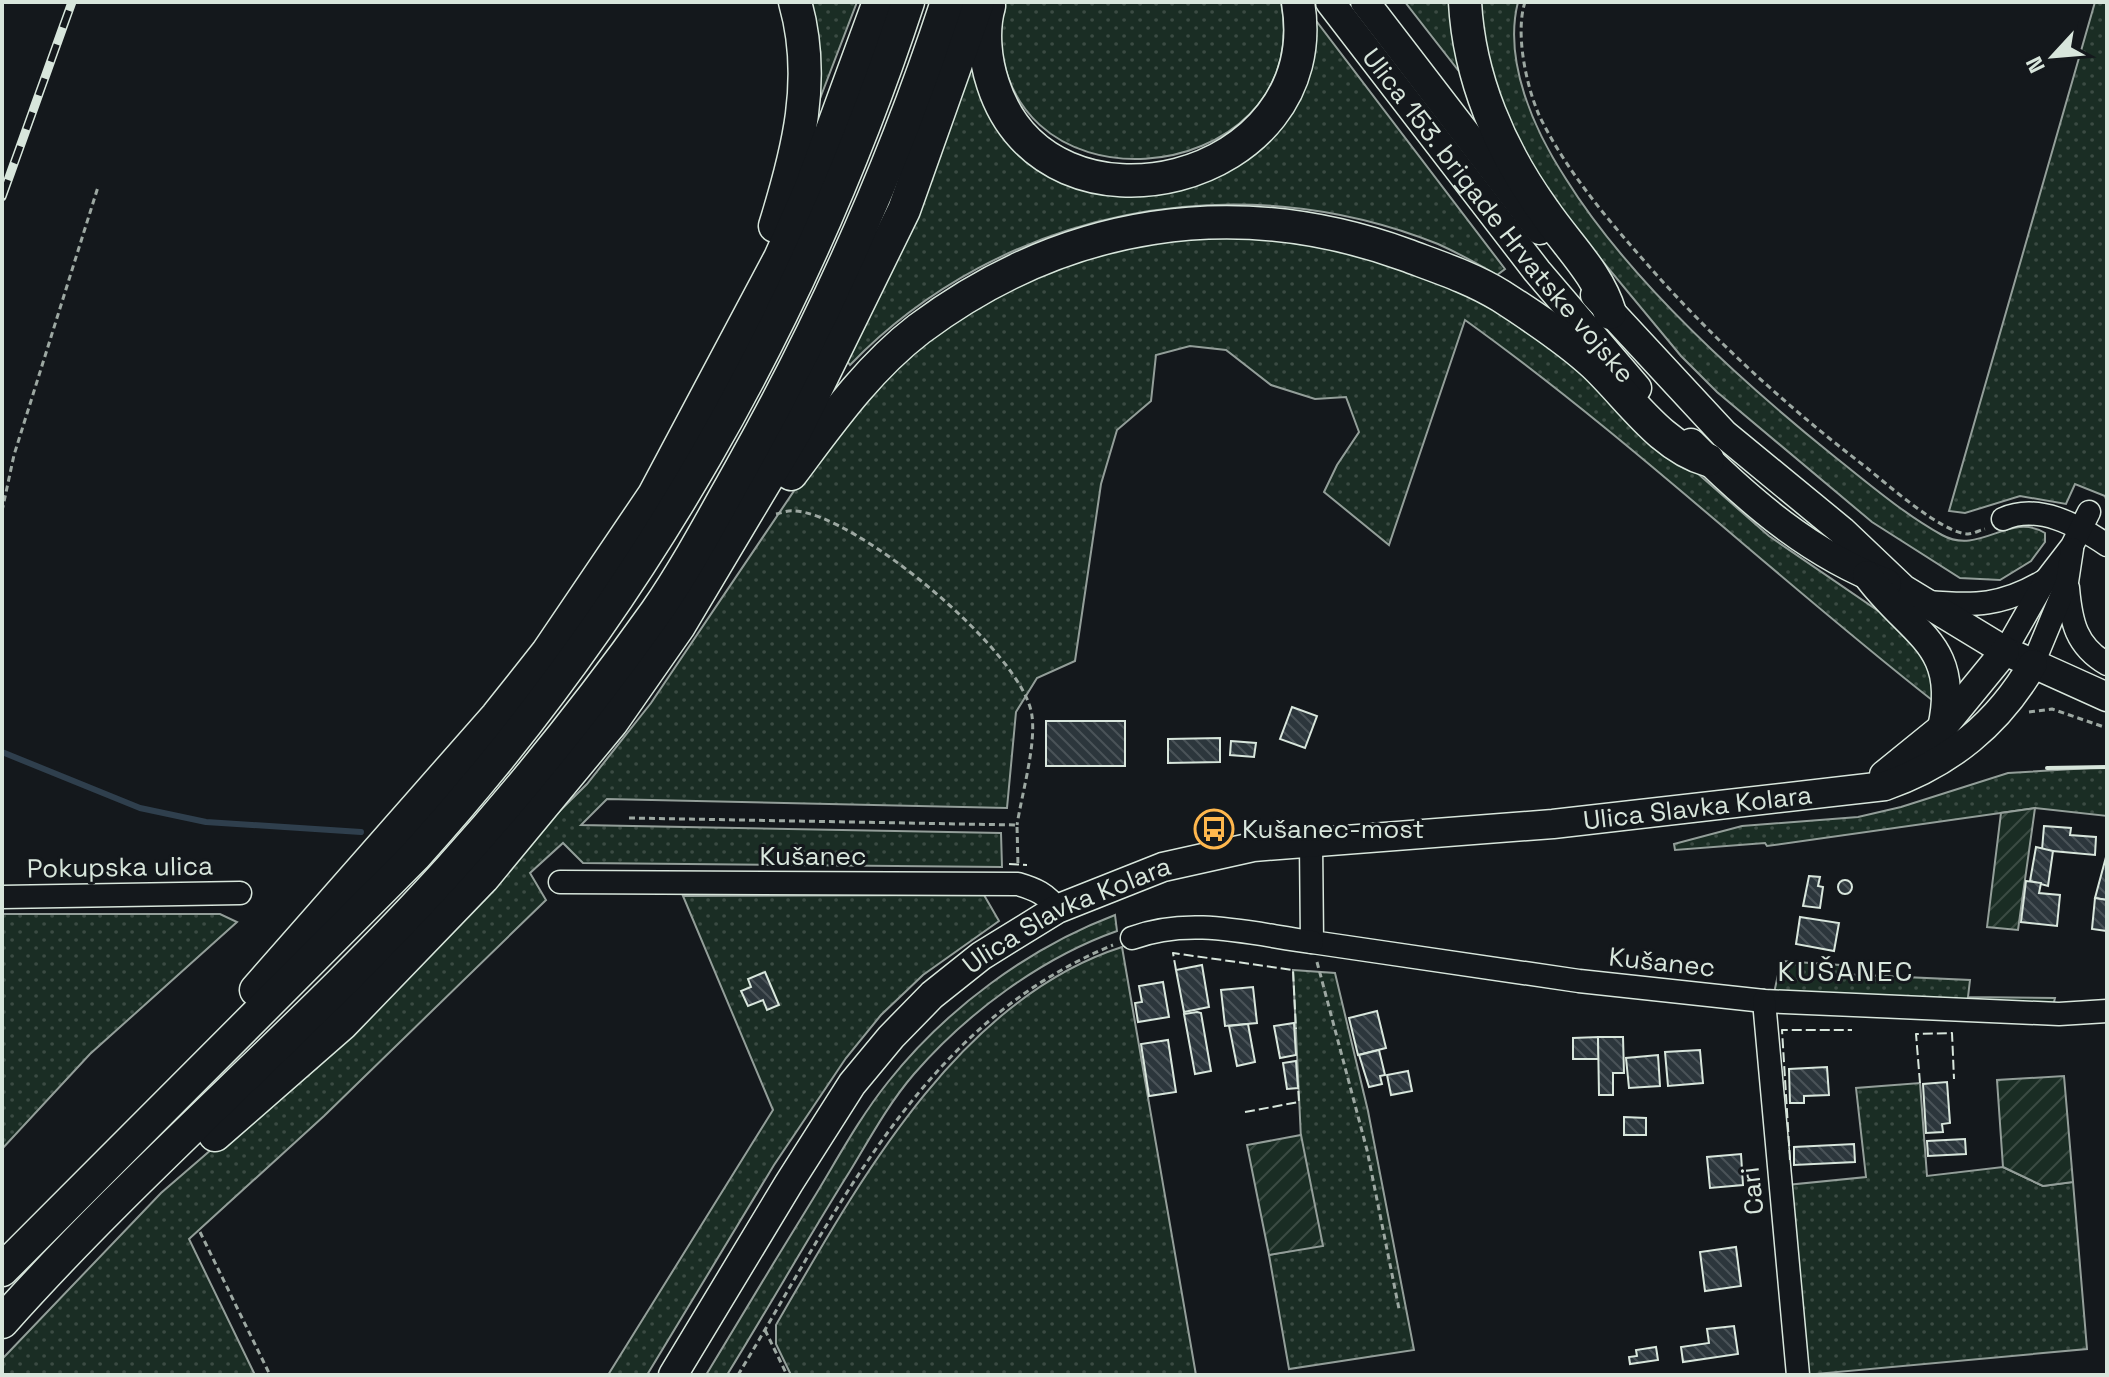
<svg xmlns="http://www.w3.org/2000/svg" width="2109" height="1377" font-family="'Space Grotesk',sans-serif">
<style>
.grass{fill:url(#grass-dots);stroke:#939e99;stroke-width:2}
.garden{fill:url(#garden-furrows);stroke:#939e99;stroke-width:2}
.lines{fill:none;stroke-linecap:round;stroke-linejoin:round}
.stream{stroke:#2f3f4d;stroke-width:6}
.building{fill:url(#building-back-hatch);stroke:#d8e6dc;stroke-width:2}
.minor-casing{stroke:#d8e6dc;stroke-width:25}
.major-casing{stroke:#d8e6dc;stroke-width:31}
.highway-casing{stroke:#d8e6dc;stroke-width:35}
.path{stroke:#9da8a2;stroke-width:3;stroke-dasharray:6 4;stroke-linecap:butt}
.minor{stroke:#14181c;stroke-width:22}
.major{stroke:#14181c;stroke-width:28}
.highway{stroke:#14181c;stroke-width:32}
.rail-casing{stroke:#d8e6dc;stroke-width:9}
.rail{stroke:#14181c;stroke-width:6;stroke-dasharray:18;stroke-linecap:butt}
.fence{stroke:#d8e6dc;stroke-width:2;stroke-dasharray:10 4;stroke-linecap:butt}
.wall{stroke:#d8e6dc;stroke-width:4}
.labels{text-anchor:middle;stroke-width:6;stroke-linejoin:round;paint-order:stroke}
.street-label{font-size:26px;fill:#d8e6dc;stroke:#14181c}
.poi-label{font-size:26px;fill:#d8e6dc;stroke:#14181c;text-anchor:start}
.neighbourhood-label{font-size:28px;letter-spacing:2px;fill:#d8e6dc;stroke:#14181c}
</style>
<defs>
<pattern id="grass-dots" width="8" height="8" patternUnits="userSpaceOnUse" patternTransform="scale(2)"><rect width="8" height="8" fill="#1a2d24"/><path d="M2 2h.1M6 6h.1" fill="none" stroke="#3b4b43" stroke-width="1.8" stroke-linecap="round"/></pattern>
<pattern id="garden-furrows" width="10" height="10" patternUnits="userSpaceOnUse" patternTransform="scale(2)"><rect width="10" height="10" fill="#1a2d24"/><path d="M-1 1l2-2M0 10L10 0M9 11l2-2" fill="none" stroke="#3b4b43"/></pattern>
<pattern id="building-back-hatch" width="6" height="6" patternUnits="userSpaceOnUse" patternTransform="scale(2)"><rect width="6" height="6" fill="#2c363c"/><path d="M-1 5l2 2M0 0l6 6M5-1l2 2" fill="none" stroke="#4a5358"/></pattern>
</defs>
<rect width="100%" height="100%" fill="#14181c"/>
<g class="grass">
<polygon points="809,2 857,2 816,109"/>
<path d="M1001 2H1281C1318 193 976 229 1001 2Z"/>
<polygon points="1405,2 1455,2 1465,63 1458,70"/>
<path d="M1477 2H1518C1503 61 1534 130 1566 179 1629 280 1742 382 1835 457 1869 484 1904 514 1942 535 1980 556 2010 511 2045 533V542L2031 561 2000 580 1960 578 1872 522 1717 392 1681 356 1546 193 1496 102Z"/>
<polygon points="2095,2 2107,2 2107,502 2105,496 2075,484 2066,504 2020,496 1965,513 1949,511"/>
<path d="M1311 22H1317L1505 269 1497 275C1478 264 1458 253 1438 244 1237 163 1002 208 850 365L844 357 972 51 1060 172 1236 160Z"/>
<path d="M1242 227 1448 277 1557 350 1769 536 1912 634 1933 675 1932 700C1774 576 1628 437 1465 320L1389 545 1324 492 1337 465 1359 432 1346 397 1315 399 1271 385 1226 350 1190 346 1156 355 1151 401 1117 430 1101 484 1075 661 1037 678 1016 712 1007 808 607 799 581 825 1001 833 1002 867 583 863 563 843 530 873 546 900 324 1116 189 1239 255 1375H2V1359L6 1355 161 1193 249 1117 587 784 651 703 829 439 930 333 1053 261Z"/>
<polygon points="2107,767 2107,816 2035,808 1767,846 1765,843 1675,850 1674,844 1742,826 1858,817 1901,807 2008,773"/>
<polygon points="984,895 999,921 923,975 881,1015 846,1058 774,1165 647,1375 608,1375 773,1110 683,896"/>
<polygon points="2,914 220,914 237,922 90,1054 2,1149"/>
<path d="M1115 915 1117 931C1041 958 967 1013 914 1074 889 1103 870 1138 850 1171 808 1238 769 1307 727 1375H706C742 1315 779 1254 816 1194 839 1156 860 1117 888 1082 946 1009 1028 948 1115 915Z"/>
<path d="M1122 947 1196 1375H791L776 1344V1325C857 1185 958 999 1122 947Z"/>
<polygon points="1781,961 1840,965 1839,974 1970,980 1968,997 2055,998 2053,1006 1774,993"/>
<polygon points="1293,970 1335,973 1368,1111 1414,1350 1289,1369 1269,1255 1322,1245 1301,1139"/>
<polygon points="1920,1083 1927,1176 2003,1167 2043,1186 2073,1182 2087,1349 1805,1375 1787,1185 1866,1177 1856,1088"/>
</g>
<g class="garden">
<polygon points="2035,808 2018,930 1987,927 2001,813"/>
<polygon points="2064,1076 2073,1182 2043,1186 2003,1167 1997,1080"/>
<polygon points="1301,1135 1323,1246 1269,1255 1247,1145"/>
</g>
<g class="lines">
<polyline class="stream" points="2,752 140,808 206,822 361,832"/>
</g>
<g class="building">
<polygon points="1292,707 1317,716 1305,748 1280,739"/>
<rect x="1046" y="721" width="79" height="45"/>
<polygon points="1220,738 1220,762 1168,763 1168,739"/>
<polygon points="1231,741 1256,743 1254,757 1230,755"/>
<polygon points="2044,826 2071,828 2070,835 2096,837 2095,855 2042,850"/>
<polygon points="2036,847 2053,851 2048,886 2030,881"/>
<polygon points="2106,857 2107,900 2095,898"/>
<polygon points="1809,876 1820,877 1818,886 1823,887 1820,908 1803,906"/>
<circle cx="1845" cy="887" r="7"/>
<polygon points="2026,881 2041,883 2039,893 2060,895 2057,926 2021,922"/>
<polygon points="2095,898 2107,900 2107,931 2092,929"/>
<polygon points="1800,917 1839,923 1834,951 1796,944"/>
<polygon points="1202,965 1209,1007 1184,1012 1176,970"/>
<polygon points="765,972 779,1005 767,1010 763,1000 748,1006 741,991 751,987 748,979"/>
<polygon points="1163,982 1169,1017 1138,1022 1135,1003 1142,1002 1139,986"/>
<polygon points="1253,987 1257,1023 1225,1026 1221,990"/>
<polygon points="1377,1011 1386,1048 1358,1055 1349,1018"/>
<polygon points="1197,1012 1201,1013 1211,1071 1195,1074 1184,1014"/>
<polygon points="1294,1023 1296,1055 1280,1058 1274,1026"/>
<polygon points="1248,1024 1255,1062 1237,1066 1229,1026"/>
<polygon points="1598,1037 1599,1059 1573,1059 1573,1038"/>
<polygon points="1598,1037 1623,1037 1624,1073 1613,1073 1613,1095 1599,1095"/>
<polygon points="1168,1040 1176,1092 1149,1096 1141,1044"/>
<polygon points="1379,1050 1385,1075 1380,1076 1382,1084 1369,1087 1359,1055"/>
<polygon points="1700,1050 1703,1083 1668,1086 1665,1052"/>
<polygon points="1658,1055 1660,1086 1629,1088 1626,1058"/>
<polygon points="1296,1061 1298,1088 1287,1089 1283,1063"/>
<polygon points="1827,1067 1829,1095 1804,1096 1804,1103 1790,1103 1789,1069"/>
<polygon points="1408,1071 1412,1091 1391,1095 1387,1075"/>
<polygon points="1947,1082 1950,1123 1942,1124 1943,1132 1926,1133 1923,1084"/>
<polygon points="1624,1117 1646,1118 1646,1135 1624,1135"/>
<polygon points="1965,1139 1966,1154 1928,1156 1927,1141"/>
<polygon points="1854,1144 1855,1162 1794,1165 1794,1147"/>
<polygon points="1741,1154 1743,1185 1710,1188 1707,1157"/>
<polygon points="1736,1247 1741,1286 1705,1291 1700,1252"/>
<polygon points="1734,1326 1738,1354 1683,1362 1681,1347 1709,1343 1707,1329"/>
<polygon points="1656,1347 1658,1360 1630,1364 1629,1357 1637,1356 1636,1350"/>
</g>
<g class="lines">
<g class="minor-casing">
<g id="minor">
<path d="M2003 519C2038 503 2077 525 2107 545"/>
<path d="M2068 588C2071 622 2076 646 2107 664"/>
<path d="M1927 602C1975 606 2002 606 2044 581"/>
<polyline points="2005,651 2045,581 2072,546 2089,512"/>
<polyline points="2033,664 2067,582 2072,549"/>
<polyline points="1311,843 1312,942 1579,981 1764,1001 2059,1014 2107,1011"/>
<path d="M560 882 1018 884C1035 889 1047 894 1057 909"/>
<polyline points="2,897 240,893"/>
<path d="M1132 938C1191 916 1251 934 1312 942"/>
<polyline points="1764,1001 1798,1375"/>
</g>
</g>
<g class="major-casing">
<g id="major">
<path id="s1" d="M1330 2 1537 271 1637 388"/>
<polyline points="1365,2 1540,230"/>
<polyline points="1595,295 1724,434 1842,531 1903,589 2005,651 2107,697"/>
<path d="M1691 443C1749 501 1810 554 1887 583"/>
<path d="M1867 575C1911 635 1961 643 1942 728"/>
<polyline points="1884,775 1942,728 2005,651"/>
<path id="s2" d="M673 1375 789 1183 852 1084 891 1037 932 995 981 956 1057 909 1163 867 1253 847 1553 824 1885 786C1950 763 1998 724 2033 664"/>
</g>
</g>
<g class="highway-casing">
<g id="highway">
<path d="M1465 2C1469 78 1500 150 1544 211 1567 245 1598 273 1610 313"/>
<path d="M989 6C982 30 985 60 993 84 1047 253 1329 184 1298 2"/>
<path d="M775 226C798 152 817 79 795 2"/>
<path d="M791 474C830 422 867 369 919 329 1065 220 1235 193 1406 255 1438 267 1472 278 1501 296 1532 316 1567 339 1594 364 1629 397 1661 447 1708 460"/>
<polyline points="256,990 497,716 547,653 654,495 780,258 810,190 879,2"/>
<polyline points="215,1135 342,1024 483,878 612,722 679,626 796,430 904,210 978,2"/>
<path d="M2 1270 415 856C639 608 804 319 908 2"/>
<path d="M2 1322C143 1164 307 1027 449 870 523 788 592 702 656 612 687 567 713 518 740 470 824 321 894 164 947 2"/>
</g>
</g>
<g class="path">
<path d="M1525 2C1515 33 1526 85 1539 115 1562 163 1598 208 1633 248 1704 331 1781 402 1867 468 1888 485 1942 533 1968 534 1973 534 1980 530 1985 529"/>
<polyline points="2,511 14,455 98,187"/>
<path d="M776 514C781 513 788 510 794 511 855 513 1025 654 1032 716 1036 746 1022 793 1017 825"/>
<polyline points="2029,712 2052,709 2107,728"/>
<polyline points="629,818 1017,825 1018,865"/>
<polyline points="1317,962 1367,1150 1399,1309"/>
<polyline points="200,1232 270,1375"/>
<polyline points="765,1330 787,1375"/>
<path d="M738 1375C839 1209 922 1023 1113 945"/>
</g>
<use href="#minor" class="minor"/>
<use href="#major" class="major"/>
<use href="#highway" class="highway"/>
<g class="rail-casing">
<polyline id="rail" points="2,197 72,2"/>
</g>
<use href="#rail" class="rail"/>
<g class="fence">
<polyline points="1009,864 1027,865"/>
<polyline points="1176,970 1173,953 1293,970 1296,1029"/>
<polyline points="1920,1083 1916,1034 1952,1033 1954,1079"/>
<polyline points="1245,1112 1299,1102 1298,1085"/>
<polyline points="1790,1160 1782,1030 1852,1030"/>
</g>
<polyline class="wall" points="2047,768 2107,767"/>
</g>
<defs>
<g id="bus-ring" transform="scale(2)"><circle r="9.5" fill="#14181c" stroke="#ffb74d" stroke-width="1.5"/><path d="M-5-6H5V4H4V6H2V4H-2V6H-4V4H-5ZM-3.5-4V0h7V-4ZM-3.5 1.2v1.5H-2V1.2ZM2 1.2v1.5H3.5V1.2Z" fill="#ffb74d"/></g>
</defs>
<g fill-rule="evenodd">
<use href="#bus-ring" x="1214" y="829"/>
</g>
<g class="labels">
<g class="street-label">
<text dy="9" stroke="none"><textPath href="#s1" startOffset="272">Ulica 153. brigade Hrvatske vojske</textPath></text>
<text dy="9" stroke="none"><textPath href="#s2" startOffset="1266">Ulica Slavka Kolara</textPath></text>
<text x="813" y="865">Kušanec</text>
<text transform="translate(120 867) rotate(-1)" y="9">Pokupska ulica</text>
<text dy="9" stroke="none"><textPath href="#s2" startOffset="620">Ulica Slavka Kolara</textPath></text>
<text transform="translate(1662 962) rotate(6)" y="9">Kušanec</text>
<text transform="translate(1752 1191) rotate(-96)" y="9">Cari</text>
</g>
<g class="poi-label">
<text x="1242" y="838">Kušanec-most</text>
</g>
<g class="neighbourhood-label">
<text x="1846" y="981">KUŠANEC</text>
</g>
</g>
<rect width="2109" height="1377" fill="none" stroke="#d8e6dc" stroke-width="8"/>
<g transform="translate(2053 56) rotate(244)" stroke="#14181c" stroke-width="6" paint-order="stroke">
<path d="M0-6L14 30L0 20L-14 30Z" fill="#d8e6dc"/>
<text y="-12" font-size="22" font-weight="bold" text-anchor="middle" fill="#d8e6dc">N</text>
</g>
</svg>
